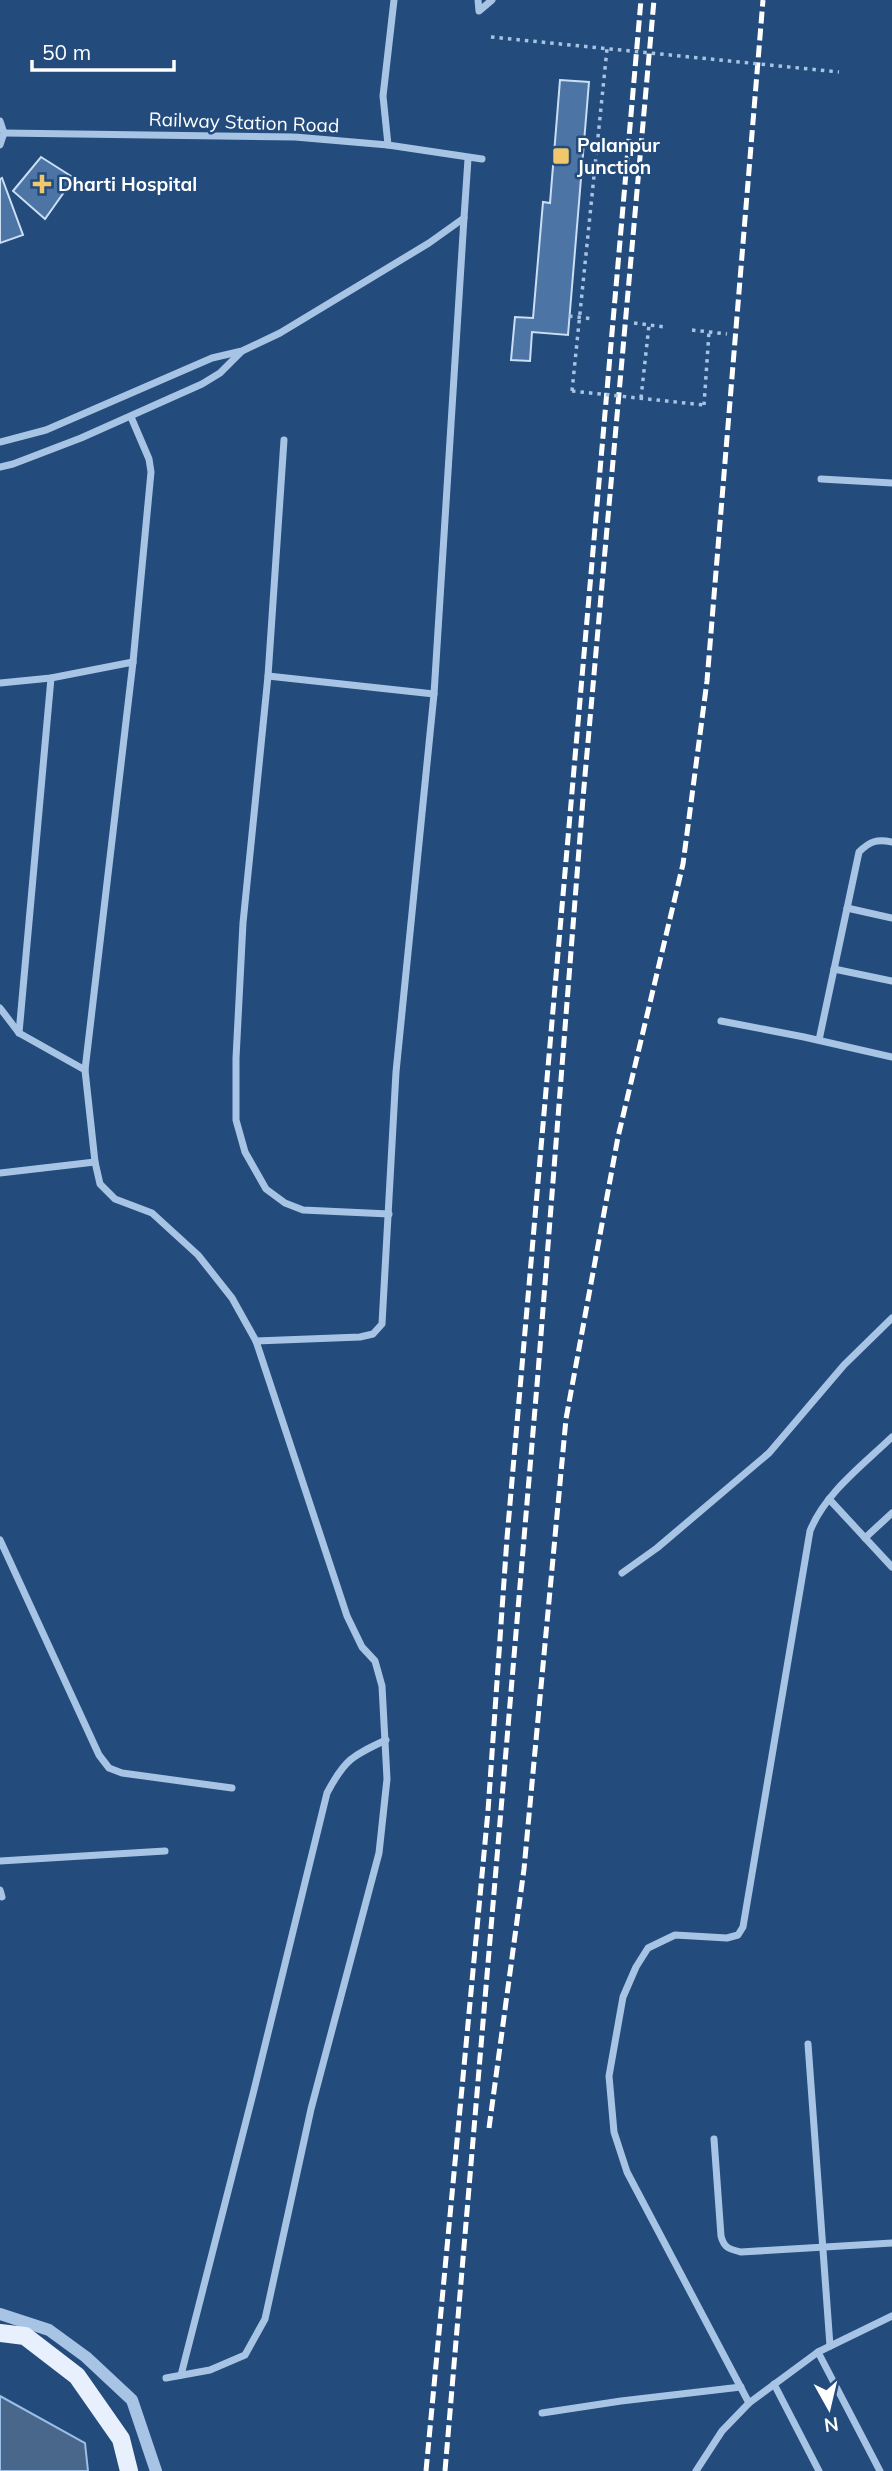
<svg xmlns="http://www.w3.org/2000/svg" width="892" height="2471" font-family="Mulish,sans-serif">
<style>
.water{fill:#49678a;stroke:#9bbfe6;stroke-width:2}
.building{fill:#4c75a5;stroke:#cadef4;stroke-width:2}
.lines{fill:none;stroke-linecap:round;stroke-linejoin:round}
.path{stroke:#a7c4e5;stroke-width:3.5;stroke-dasharray:3.5 5;stroke-linecap:butt}
.minor{stroke:#a7c4e5;stroke-width:7}
.tertiary{stroke:#a7c4e5;stroke-width:12}
.primary{stroke:#e8f0fd;stroke-width:18}
.rail{stroke:#fff;stroke-width:5;stroke-dasharray:12 5;stroke-linecap:butt}
.path-bridge{stroke:#a7c4e5;stroke-width:3.5;stroke-dasharray:3.5 5;stroke-linecap:butt}
.poi-dot{fill:#f0c76b;stroke:#234b7c;stroke-width:2.5}
.labels{text-anchor:middle;stroke-width:5;stroke-linejoin:round;paint-order:stroke}
.street-label{font-size:19px;fill:#fff;stroke:#234b7c}
.poi-label{font-size:19px;font-weight:bold;fill:#fff;stroke:#234b7c;text-anchor:start}
</style>
<rect width="100%" height="100%" fill="#234b7c"/>
<polygon class="water" points="0,2396 85,2443 88,2471 0,2471"/>
<g class="building">
<polygon points="560,80 589,82 568,335 532,332 530,361 511,360 515,317 533,318 543,202 550,203"/>
<polygon points="41,157 74,178 45,219 13,191"/>
<polygon points="2,178 23,235 0,243 0,179"/>
</g>
<g class="lines">
<g class="path">
<polyline points="569,316 594,319"/>
<polyline points="634,323 665,327"/>
<polyline points="692,330 727,334"/>
<polyline points="572,391 607,49"/>
<polyline points="641,398 649,325"/>
<polyline points="704,405 709,332"/>
</g>
<g class="minor">
<polyline points="478,0 479,11 492,0"/>
<polyline points="0,121 4,133 0,145"/>
<polyline points="4,133 295,137 388,145 482,159"/>
<polyline points="388,145 383,96 394,0"/>
<polyline points="284,440 268,676 243,923 236,1058 236,1120 245,1152 266,1189 285,1203 303,1210 389,1214"/>
<polyline points="0,442 46,430 212,358 242,351 280,333 429,243 464,218 468,159"/>
<polyline points="0,467 13,464 81,438 202,384 220,373 241,352"/>
<polyline points="821,479 892,483"/>
<polyline points="268,676 434,694"/>
<polyline points="0,683 51,678 133,662"/>
<polyline points="847,908 892,918"/>
<polyline points="834,969 892,981"/>
<polyline points="0,1008 19,1033 85,1070 133,662 151,472 149,459 131,417"/>
<polyline points="721,1021 804,1037 892,1057"/>
<polyline points="19,1033 51,678"/>
<path d="M819 1040 859 852C870 841 877 839 892 842"/>
<polyline points="85,1070 95,1162 100,1184 115,1199 152,1213 198,1255 232,1298 256,1341 347,1616 362,1647 375,1661 382,1686 387,1779 379,1853 311,2109 265,2319 245,2355 210,2370 166,2378"/>
<polyline points="0,1173 95,1162"/>
<polyline points="256,1341 360,1337 373,1334 382,1324 396,1072 434,694 464,218"/>
<polyline points="829,1499 892,1567"/>
<polyline points="865,1538 892,1513"/>
<polyline points="0,1540 99,1755 109,1768 122,1773 232,1788"/>
<polyline points="622,1573 657,1548 769,1453 844,1365 892,1318"/>
<polyline points="0,1861 165,1851"/>
<polyline points="0,1890 2,1897"/>
<polyline points="808,2044 830,2346"/>
<path d="M714 2139 721 2236C724 2248 729 2249 741 2252L892 2243"/>
<polyline points="818,2352 880,2471"/>
<path d="M181 2375 254 2090 327 1793C345 1759 352 1756 386 1740"/>
<polyline points="774,2384 819,2471"/>
<path d="M749 2403 627 2172 614 2132 609 2076 623 1997 636 1967 648 1948 675 1935 727 1938 738 1935 743 1927 810 1531C825 1493 863 1465 892 1437"/>
<polyline points="542,2413 621,2401 741,2387"/>
<polyline points="696,2471 722,2431 749,2403 818,2352 892,2316"/>
</g>
<polyline class="tertiary" points="0,2314 49,2330 86,2357 132,2400 156,2471"/>
<polyline class="primary" points="0,2333 25,2336 77,2376 121,2439 129,2471"/>
<g class="rail">
<polyline points="489,2128 524,1869 566,1419 618,1137 683,864 707,681 763,0"/>
<polyline points="426,2471 488,1811 507,1538 641,0"/>
<polyline points="445,2471 538,1373 583,798 654,0"/>
</g>
<g class="path-bridge">
<polyline points="491,37 839,72"/>
<polyline points="572,391 704,405"/>
</g>
</g>
<g class="poi-dot">
<rect x="552" y="147" width="18" height="18" rx="3.5"/>
<path d="M38.5 173.5h7v7h7v7h-7v7h-7v-7h-7v-7h7z"/>
</g>
<g class="labels">
<g class="street-label">
<text transform="translate(244 122) rotate(2)" y="7">Railway Station Road</text>
</g>
<g class="poi-label">
<text x="577" y="152">Palanpur<tspan x="577" dy="22">Junction</tspan></text>
<text x="58" y="191">Dharti Hospital</text>
</g>
</g>
<g transform="translate(829 2408) rotate(172)" stroke="#234b7c" stroke-width="5" paint-order="stroke">
<path d="M0-5L12 26L0 18L-12 26Z" fill="#ffffff"/>
<text y="-10" font-size="19" font-weight="bold" text-anchor="middle" fill="#ffffff">N</text>
</g>
<path d="M32 60v10h142v-10" fill="none" stroke="#ffffff" stroke-width="3.5"/>
<text x="42" y="60" font-size="21" fill="#ffffff" stroke="#234b7c" stroke-width="5" paint-order="stroke">50 m</text>
</svg>
